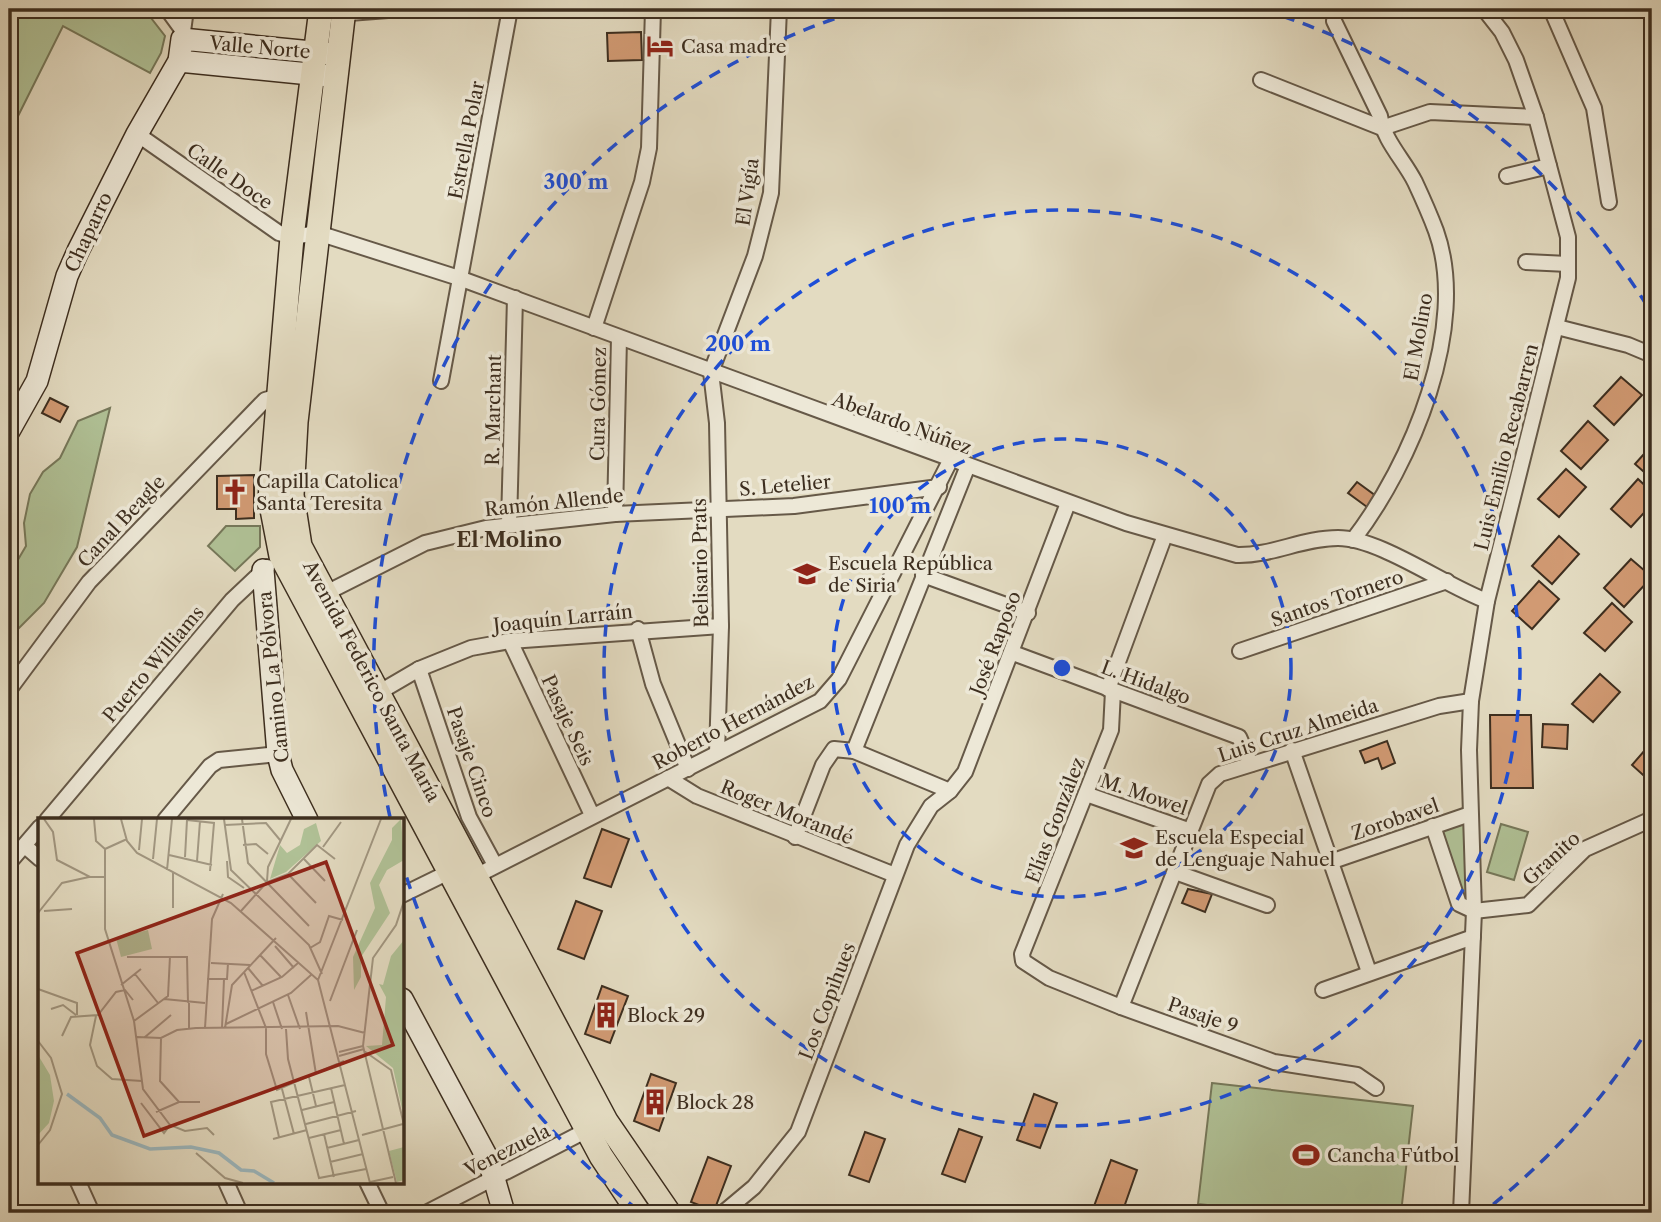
<svg xmlns="http://www.w3.org/2000/svg" width="1661" height="1222" font-family="'Libre Caslon Text',serif">
<style>
.green{fill:#b0c196;stroke:#76785a;stroke-width:2}
.building{fill:#d19a73;stroke:#3d2e1f;stroke-width:2}
.lines{fill:none;stroke-linecap:round;stroke-linejoin:round}
.street-casing{stroke:#665948;stroke-width:18}
.secondary-casing{stroke:#3d2e1f;stroke-width:24}
.primary-casing{stroke:#3d2e1f;stroke-width:26}
.street{stroke:#ede8d7;stroke-width:14}
.secondary{stroke:#ede8d7;stroke-width:21}
.primary{stroke:#e3dbc1;stroke-width:23}
.ring{fill:none;stroke:#1d4ed8;stroke-width:3.5;stroke-dasharray:12 9}
.labels{text-anchor:middle;stroke-width:7;stroke-linejoin:round;paint-order:stroke}
.poi-label{font-size:19px;fill:#3d2e1f;stroke:#ede8d7;text-anchor:start}
.street-label{font-size:19px;fill:#3d2e1f;stroke:#ede8d7}
.neighbourhood-label{font-size:21px;font-weight:bold;fill:#3d2e1f;stroke:#ede8d7}
.inset-river{fill:none;stroke:#9cb8bf;stroke-width:3.5}
.inset-road{fill:none;stroke:#a19680;stroke-width:2}
.view{fill:#8f2418;fill-opacity:0.15;stroke:#8f2418;stroke-width:3.5}
.inset-edge{fill:none;stroke:#3d2e1f;stroke-width:3.5}
.centre{fill:#1d4ed8;stroke:#ede8d7;stroke-width:3.5}
.ring-label{font-size:21px;text-anchor:middle;font-weight:bold;fill:#1d4ed8;stroke:#ede8d7;stroke-width:7;stroke-linejoin:round;paint-order:stroke}
</style>
<rect width="100%" height="100%" fill="#e3dbc1"/>
<filter id="stains"><feTurbulence type="fractalNoise" baseFrequency=".00286" numOctaves="4"/><feColorMatrix values="0 0 0 0 .2 0 0 0 0 .09 0 0 0 0 .02 0 0 0 .5 -.17"/></filter>
<radialGradient id="worn" r=".72"><stop offset=".6" stop-color="#630" stop-opacity="0"/><stop offset="1" stop-color="#630" stop-opacity=".3"/></radialGradient>
<g class="green">
<polygon points="9,9 144,9 165,36 161,53 150,73 63,26 9,134"/>
<polygon points="110,408 77,547 44,603 9,638 9,575 26,546 24,523 30,494 43,472 60,458 78,421"/>
<polygon points="226,526 260,526 260,547 235,571 208,546"/>
<polygon points="1465,822 1469,902 1460,899 1440,830"/>
<polygon points="1501,824 1528,832 1514,880 1487,872"/>
<polygon points="1212,1083 1413,1106 1401,1213 1282,1213 1198,1204"/>
</g>
<g class="building">
<polygon points="641,32 642,60 608,61 607,33"/>
<polygon points="1621,377 1642,395 1614,425 1594,406"/>
<polygon points="50,398 68,407 60,422 42,413"/>
<polygon points="1588,421 1608,440 1581,469 1561,451"/>
<polygon points="1652,445 1652,479 1635,464"/>
<polygon points="1566,469 1586,487 1559,517 1538,499"/>
<polygon points="254,475 254,518 236,519 236,509 217,509 217,476"/>
<polygon points="1638,479 1652,492 1652,504 1631,527 1611,509"/>
<polygon points="1357,482 1376,496 1367,507 1348,493"/>
<polygon points="1559,536 1579,554 1552,584 1532,566"/>
<polygon points="1631,559 1652,577 1624,607 1604,588"/>
<polygon points="1539,581 1559,599 1532,629 1512,611"/>
<polygon points="1612,603 1632,622 1605,651 1584,633"/>
<polygon points="1600,674 1620,692 1593,722 1572,704"/>
<polygon points="1490,715 1531,715 1533,788 1491,788"/>
<polygon points="1543,724 1568,725 1567,749 1542,747"/>
<polygon points="1387,741 1395,763 1382,769 1378,758 1365,763 1360,751"/>
<polygon points="1652,742 1652,783 1632,765"/>
<polygon points="602,829 629,839 611,887 584,878"/>
<polygon points="1188,889 1212,894 1205,912 1182,903"/>
<polygon points="576,901 602,911 584,959 558,949"/>
<polygon points="602,986 628,996 610,1043 585,1034"/>
<polygon points="651,1074 676,1083 659,1131 634,1121"/>
<polygon points="1034,1094 1057,1103 1040,1148 1017,1140"/>
<polygon points="959,1129 982,1137 965,1182 942,1174"/>
<polygon points="865,1132 885,1139 869,1182 849,1175"/>
<polygon points="708,1157 731,1166 714,1211 691,1202"/>
<polygon points="1111,1160 1137,1170 1122,1213 1093,1209"/>
</g>
<g class="lines">
<g class="street-casing">
<g id="street">
<polyline points="167,9 183,31"/>
<polyline points="1551,9 1594,108 1609,202"/>
<polyline points="336,14 401,9"/>
<path d="M1334 21 1380 116C1384 141 1404 160 1415 182 1422 197 1430 215 1436 231 1470 326 1411 465 1353 540"/>
<polyline points="182,39 186,9"/>
<polyline points="1261,80 1382,128 1430,112 1536,117"/>
<path d="M137 134 279 233 292 237 318 233 459 278 1126 523 1237 555C1271 556 1303 538 1338 538 1380 538 1445 586 1487 601"/>
<polyline points="1507,176 1549,166"/>
<polyline points="1526,262 1568,264"/>
<polyline points="1557,327 1628,345 1652,355"/>
<polyline points="594,328 642,182 649,148 653,9"/>
<polyline points="441,381 510,9"/>
<polyline points="615,514 619,338"/>
<polyline points="509,524 515,298"/>
<polyline points="923,575 1028,613"/>
<polyline points="324,594 425,543 486,528 615,514 794,506 939,487"/>
<polyline points="638,629 653,684 688,769"/>
<polyline points="510,641 592,815"/>
<polyline points="1240,651 1447,581"/>
<polyline points="1013,653 1239,737 1251,764"/>
<polyline points="419,669 469,817 495,865"/>
<polyline points="1108,689 1165,535"/>
<polyline points="9,690 89,582 265,400 278,396"/>
<polyline points="1113,691 1111,730 1022,954 1023,961 1049,978 1121,1007 1274,1062 1357,1075 1376,1088"/>
<polyline points="378,693 419,669 471,648 510,641 721,626"/>
<polyline points="1292,750 1369,972"/>
<polyline points="854,751 967,468"/>
<polyline points="717,753 721,626 717,423 711,372 755,256 771,193 779,9"/>
<polyline points="668,778 697,796 895,875"/>
<polyline points="1086,794 1191,831"/>
<polyline points="47,820 232,600 267,567"/>
<polyline points="165,820 210,766 219,760 278,754"/>
<polyline points="1433,826 1459,904 1474,911 1528,905 1585,849 1652,819"/>
<polyline points="795,837 823,765 834,749 854,751 950,791"/>
<polyline points="25,846 40,859"/>
<polyline points="1333,861 1470,814"/>
<polyline points="9,863 40,827"/>
<polyline points="1175,872 1267,905"/>
<polyline points="470,879 820,701 839,679 950,461"/>
<polyline points="402,895 451,871"/>
<polyline points="1323,990 1473,937"/>
<polyline points="1121,1007 1209,784 1220,774 1439,706 1471,701"/>
<polyline points="78,1182 92,1213"/>
<polyline points="226,1182 240,1213"/>
<polyline points="367,1182 382,1213"/>
<polyline points="426,1213 593,1127"/>
<polyline points="723,1213 754,1187 798,1132 907,845 931,806 950,791 965,772 1068,503"/>
<polyline points="1461,1213 1474,911 1469,750 1471,701 1487,601 1568,278 1568,237 1536,117 1516,60 1502,32 1484,9"/>
</g>
</g>
<g class="secondary-casing">
<g id="secondary">
<polyline points="179,61 330,76"/>
<polyline points="9,431 37,381 67,276 78,251 137,134 179,61 182,39 332,54"/>
<polyline points="263,570 278,754 282,770 307,820"/>
<polyline points="402,999 489,1161 504,1213"/>
</g>
</g>
<g class="primary-casing">
<g id="primary">
<polyline points="321,9 292,237 270,499 281,556 601,1156 639,1213"/>
<polyline points="344,9 296,422 292,495 300,546 606,1121 669,1213"/>
</g>
</g>
<use href="#street" class="street"/>
<use href="#secondary" class="secondary"/>
<use href="#primary" class="primary"/>
</g>
<g class="ring">
<circle cx="1062" cy="668" r="229"/>
<circle cx="1062" cy="668" r="458"/>
<path d="M1652 1022A688 688 0 0 1 1486 1210M638 1210A688 688 0 0 1 404 869M390 817A688 688 0 0 1 861 10M1263 10A688 688 0 0 1 1652 314"/>
</g>
<defs>
<g id="hotel-bare" transform="scale(2.1)"><path d="M-6-4.5h1.5V1H6V5H4.5V3h-9V5H-6ZM-4 0a1.8 1.8 0 1 1 3.6 0ZM.5 0V-2.5h3Q6-2.5 6 0Z" fill="#8f2418" stroke="#ede8d7" stroke-width="2.5" paint-order="stroke"/></g>
<g id="church-bare" transform="scale(2.1)"><path d="M-1.2-6h2.4v3.5h3.3v2.4h-3.3V6h-2.4V-.1h-3.3v-2.4h3.3Z" fill="#8f2418" stroke="#ede8d7" stroke-width="2.5" paint-order="stroke"/></g>
<g id="school-bare" transform="scale(2.1)"><path d="M0-5L7-2L0 1L-7-2ZM-4 1L0 2.5L4 1V4Q0 6-4 4Z" fill="#8f2418" stroke="#ede8d7" stroke-width="2.5" paint-order="stroke"/></g>
<g id="building-bare" transform="scale(2.1)"><path d="M-4-6H4V6H1V3H-1V6H-4ZM-2.5-4.3h1.7v1.8h-1.7ZM.8-4.3h1.7v1.8H.8ZM-2.5-1h1.7V.8h-1.7ZM.8-1h1.7V.8H.8Z" fill="#8f2418" stroke="#ede8d7" stroke-width="2.5" paint-order="stroke"/></g>
<g id="stadium-bare" transform="scale(2.1)"><path d="M0-5a6.5 5 0 1 0 0 10a6.5 5 0 1 0 0-10ZM-3.5-1.8h7v3.6h-7Z" fill="#8f2418" stroke="#ede8d7" stroke-width="2.5" paint-order="stroke"/></g>
</defs>
<g fill-rule="evenodd">
<use href="#hotel-bare" x="660" y="46"/>
<use href="#church-bare" x="235" y="492"/>
<use href="#school-bare" x="807" y="574"/>
<use href="#school-bare" x="1134" y="848"/>
<use href="#building-bare" x="606" y="1015"/>
<use href="#building-bare" x="655" y="1102"/>
<use href="#stadium-bare" x="1306" y="1155"/>
</g>
<g class="labels">
<g class="poi-label">
<text x="681" y="53">Casa madre</text>
<text x="256" y="488">Capilla Catolica<tspan x="256" dy="22">Santa Teresita</tspan></text>
<text x="828" y="570">Escuela República<tspan x="828" dy="22">de Siria</tspan></text>
<text x="1155" y="844">Escuela Especial<tspan x="1155" dy="22">de Lenguaje Nahuel</tspan></text>
<text x="627" y="1022">Block 29</text>
<text x="676" y="1109">Block 28</text>
<text x="1327" y="1162">Cancha Fútbol</text>
</g>
<g class="street-label">
<text transform="translate(260 47) rotate(5)" y="7">Valle Norte</text>
<text transform="translate(466 140) rotate(-79)" y="7">Estrella Polar</text>
<text transform="translate(230 176) rotate(35)" y="7">Calle Doce</text>
<text transform="translate(747 192) rotate(-82)" y="7">El Vigía</text>
<text transform="translate(88 232) rotate(-65)" y="7">Chaparro</text>
<text transform="translate(1418 337) rotate(-80)" y="7">El Molino</text>
<text transform="translate(598 404) rotate(-89)" y="7">Cura Gómez</text>
<text transform="translate(493 410) rotate(-89)" y="7">R. Marchant</text>
<text transform="translate(902 423) rotate(20)" y="7">Abelardo Núñez</text>
<text transform="translate(1506 447) rotate(-76)" y="7">Luis Emilio Recabarren</text>
<text transform="translate(785 485) rotate(-5)" y="7">S. Letelier</text>
<text transform="translate(554 502) rotate(-6)" y="7">Ramón Allende</text>
<text transform="translate(121 521) rotate(-47)" y="7">Canal Beagle</text>
<text transform="translate(700 563) rotate(-91)" y="7">Belisario Prats</text>
<text transform="translate(1337 598) rotate(-19)" y="7">Santos Tornero</text>
<text transform="translate(563 618) rotate(-6)" y="7">Joaquín Larraín</text>
<text transform="translate(995 643) rotate(-69)" y="7">José Raposo</text>
<text transform="translate(153 664) rotate(-50)" y="7">Puerto Williams</text>
<text transform="translate(273 677) rotate(-96)" y="7">Camino La Pólvora</text>
<text transform="translate(372 681) rotate(62)" y="7">Avenida Federico Santa María</text>
<text transform="translate(1146 682) rotate(20)" y="7">L. Hidalgo</text>
<text transform="translate(568 720) rotate(65)" y="7">Pasaje Seis</text>
<text transform="translate(733 722) rotate(-28)" y="7">Roberto Hernández</text>
<text transform="translate(1298 730) rotate(-18)" y="7">Luis Cruz Almeida</text>
<text transform="translate(472 762) rotate(71)" y="7">Pasaje Cinco</text>
<text transform="translate(1144 794) rotate(19)" y="7">M. Mowel</text>
<text transform="translate(787 812) rotate(22)" y="7">Roger Morandé</text>
<text transform="translate(1395 819) rotate(-19)" y="7">Zorobavel</text>
<text transform="translate(1055 820) rotate(-69)" y="7">Elías González</text>
<text transform="translate(1551 858) rotate(-42)" y="7">Granito</text>
<text transform="translate(827 1001) rotate(-69)" y="7">Los Copihues</text>
<text transform="translate(1203 1015) rotate(19)" y="7">Pasaje 9</text>
<text transform="translate(507 1150) rotate(-27)" y="7">Venezuela</text>
</g>
<g class="neighbourhood-label">
<text x="509" y="547">El Molino</text>
</g>
</g>
<g transform="translate(38 818)">
<rect width="366" height="366" fill="#e3dbc1"/>
<path d="M363 1 366 42 349 52 341 67 352 95 323 139V159L316 172 315 139 337 90 332 65 354 22V10ZM278 5 283 23 248 54 232 61 242 27 249 35 262 27 266 11ZM110 112 114 131 83 139 78 120ZM366 122V300L355 250 328 228 344 227 348 179 341 166 345 167 353 138ZM0 237 12 257 16 283 11 305 0 317ZM366 329V362L359 364 351 333Z" fill="#b0c196"/>
<path class="inset-river" d="M29 276 62 300 74 317 112 331 153 329 181 335 203 352 216 353 236 365"/>
<path class="inset-road" d="M6 1 15 14 19 42 52 59H66M56 1 58 23 67 31M83 1 89 23 99 35 193 85 280 162 332 365M186 1 193 52 271 127 284 156M204 1 210 45 271 108M149 2 176 5 172 53M187 7 228 5 242 22M89 21 67 31V111L96 203 105 271 132 307 147 313 169 310 176 317M205 27 218 26 230 36M285 29 303 4M101 32 104 1M131 37 174 47M147 39 149 2M265 40 287 63M115 41 119 1M159 43 162 3M189 43 190 59 206 70M129 52 134 1M135 55V90M250 56 278 85M229 63 230 49 253 1M6 93 34 91M203 93 229 64 250 56 279 27 297 41M0 95 24 65 51 59M237 128 256 150M272 130 282 124 291 98 305 102M222 137 243 159M89 139H149L150 185M173 145 212 147M210 150 225 168M206 154 228 210V236L239 272 306 243M97 156 120 185M169 161H189L190 145M280 162 343 1M83 167 103 151M0 171 39 185V197M213 173 244 159 260 145M250 177 262 211M126 181 167 185M292 183 319 112M235 184 244 211M13 191 25 187 38 197M268 194 278 256M58 198 52 227 59 248 74 261 104 263M96 203 130 178 132 138M188 206 253 175 273 157M167 210 174 101 185 76M184 210 186 161M187 210 194 167 238 120M151 211V185M248 211 250 241 281 360 328 351M24 218 33 199 60 197 78 174 87 172 95 182M99 219 123 220 139 212 158 210 300 208 327 215M107 219 133 197M123 220 122 263 141 284M0 223 13 240 24 276 12 312 0 327M326 233 353 252 366 307M301 234 325 228M301 238 326 231M271 259 278 288M293 270 306 326M244 271 256 316M103 285 126 315 132 307M264 292 296 284M118 294 141 284H162M268 306 318 293M286 316 296 359M324 317 365 306M241 319 233 284 307 267M271 320 303 312M235 321 269 312M289 330 321 322M158 335 187 360 205 365M292 344 325 336M332 364 355 359M358 365 325 228 335 140 358 107 366 83"/>
<path class="view" d="M288 44 355 227 106 318 39 135Z"/>
<rect width="366" height="366" class="inset-edge"/>
</g>
<circle cx="1062" cy="668" r="10" class="centre"/>
<g class="ring-label">
<text x="576" y="189">300 m</text>
<text x="738" y="351">200 m</text>
<text x="900" y="513">100 m</text>
</g>
<rect width="1661" height="1222" fill="none" stroke="#e3dbc1" stroke-width="35"/>
<rect x="10" y="10" width="1640" height="1201" fill="none" stroke="#3d2e1f" stroke-width="3.5"/>
<rect x="18" y="18" width="1626" height="1187" fill="none" stroke="#3d2e1f" stroke-width="2"/>
<rect width="100%" height="100%" filter="url(#stains)"/>
<rect width="100%" height="100%" fill="url(#worn)"/>
</svg>
